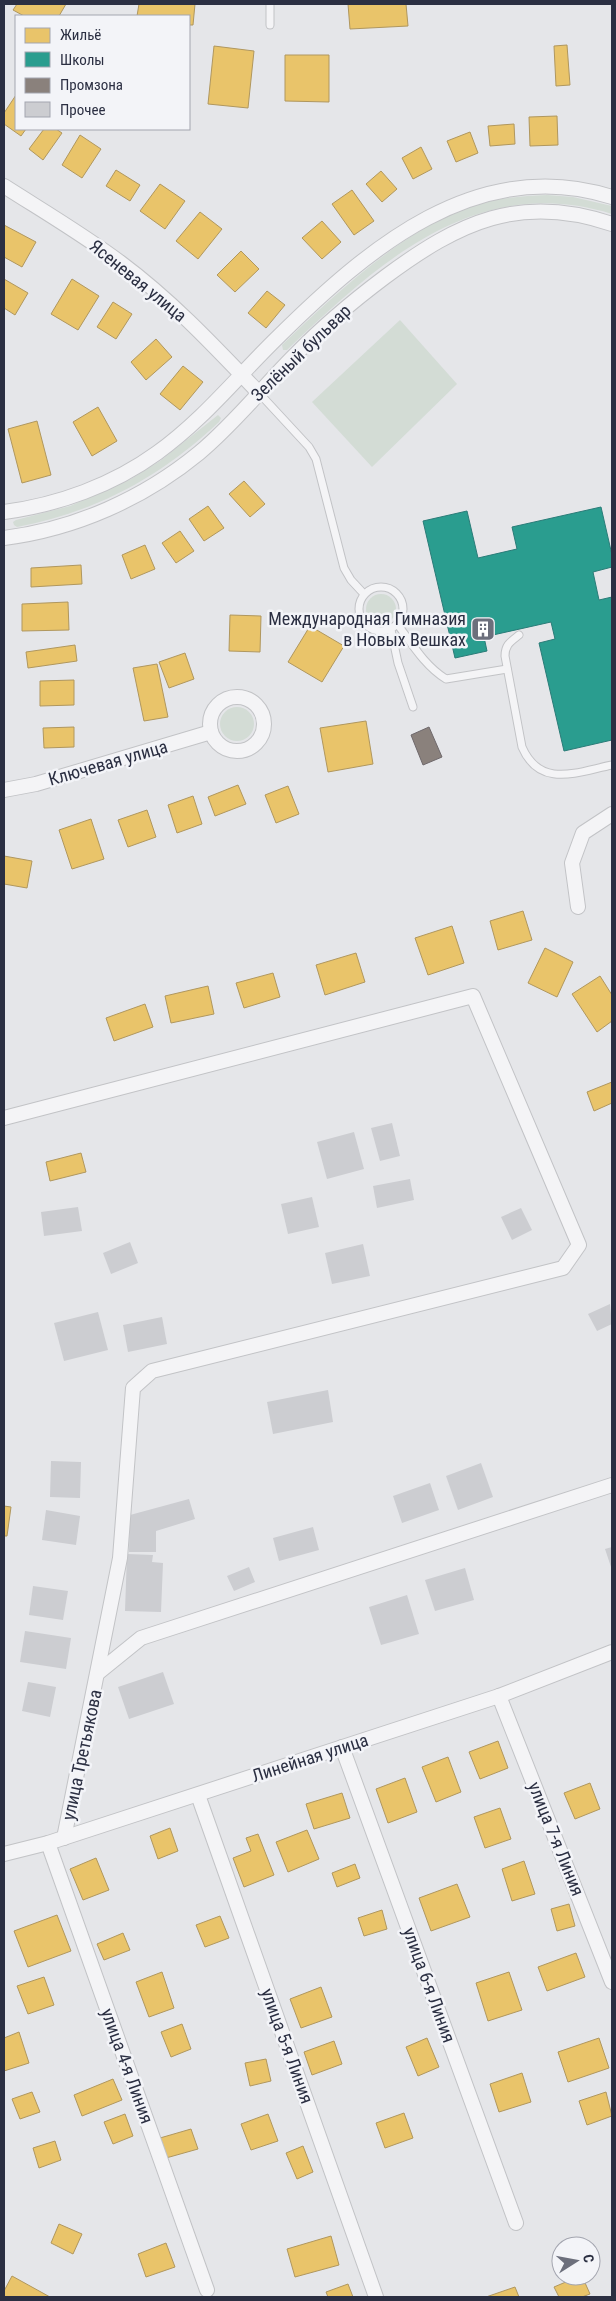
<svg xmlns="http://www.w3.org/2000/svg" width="616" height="2301" font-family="'Roboto Condensed',sans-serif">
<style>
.green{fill:#d3dcd5}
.homes{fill:#e9c46a;stroke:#b0975e}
.schools{fill:#2a9d8f;stroke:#2a7c78}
.industry{fill:#8a817c;stroke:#6e686b}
.building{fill:#cccdd1}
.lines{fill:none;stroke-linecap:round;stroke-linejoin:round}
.lane-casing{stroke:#c2c3c6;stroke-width:9}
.street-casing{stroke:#c2c3c6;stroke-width:16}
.lane{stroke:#f4f4f6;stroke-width:7}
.street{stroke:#f4f4f6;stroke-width:14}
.labels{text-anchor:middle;stroke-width:5;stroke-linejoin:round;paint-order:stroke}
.street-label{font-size:18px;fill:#2b2f42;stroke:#f3f4f8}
.poi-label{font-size:18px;fill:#2b2f42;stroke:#f3f4f8;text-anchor:end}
</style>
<rect width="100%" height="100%" fill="#e5e6e9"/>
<g class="green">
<path d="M547 195 573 197 612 206V214C476 172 379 262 287 350H283L282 345C332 297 408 225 475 205 498 198 522 196 547 195Z"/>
<polygon points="400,320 457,384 372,467 312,402"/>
<path d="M218 415 221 418 219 422C159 478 98 511 17 527L14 525 13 522 16 520 70 506 131 479 160 461Z"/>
<circle cx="381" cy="609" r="15"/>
<circle cx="237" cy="724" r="17"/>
</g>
<g class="homes">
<polygon points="17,4 66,4 59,16 24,16 13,10"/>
<polygon points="139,4 195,4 193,25 189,25 189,16 137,16"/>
<polygon points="348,4 406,4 408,26 350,29"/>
<polygon points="567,45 570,85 556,86 554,46"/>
<polygon points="214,46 254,51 248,108 208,104"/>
<polygon points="285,55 329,55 329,102 285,101"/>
<polygon points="16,95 16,129 26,129 21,136 4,124 4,113"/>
<polygon points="557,116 558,145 530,146 529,117"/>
<polygon points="514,124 515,144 490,146 488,126"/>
<polygon points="44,129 56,129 62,133 43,160 29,149"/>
<polygon points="470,132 478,153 456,162 447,141"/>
<polygon points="80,135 101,149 82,178 62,165"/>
<polygon points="421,147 432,169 413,179 402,158"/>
<polygon points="116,170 140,185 130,201 106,186"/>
<polygon points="381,171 397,189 382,202 366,184"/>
<polygon points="160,184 185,201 165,229 140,211"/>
<polygon points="352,190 374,221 354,235 332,204"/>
<polygon points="200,212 222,229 198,259 176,241"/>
<polygon points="322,221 341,242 322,259 302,238"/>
<polygon points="4,225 36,242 22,267 4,257"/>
<polygon points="241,251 259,269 235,292 217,275"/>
<polygon points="4,279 28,293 15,315 4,308"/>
<polygon points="72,279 99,296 78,330 51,314"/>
<polygon points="267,291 285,305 266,328 248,313"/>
<polygon points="113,302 132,314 116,339 97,327"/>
<polygon points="156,339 172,357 146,380 131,362"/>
<polygon points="183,366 203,382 180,410 160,394"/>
<polygon points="98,407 117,441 92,456 73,422"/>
<polygon points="37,421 51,475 22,483 8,429"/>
<polygon points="244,481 265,504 250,517 229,494"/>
<polygon points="208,506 224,528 204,541 189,519"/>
<polygon points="180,531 194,551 176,563 162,543"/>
<polygon points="145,545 155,569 131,579 122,555"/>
<polygon points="81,565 82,584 31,587 31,568"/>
<polygon points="68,602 69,630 22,631 22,604"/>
<polygon points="230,615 261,616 260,652 229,651"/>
<polygon points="310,626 344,646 322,682 288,662"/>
<polygon points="75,645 77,661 28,668 26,652"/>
<polygon points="185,653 194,679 169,688 159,662"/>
<polygon points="157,664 168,717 144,721 133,668"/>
<polygon points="74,680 74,705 40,706 40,681"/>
<polygon points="366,721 373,764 328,772 320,728"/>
<polygon points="74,727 74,747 44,748 43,728"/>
<polygon points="238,785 246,804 215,816 208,797"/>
<polygon points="288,786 299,814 276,823 265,795"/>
<polygon points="193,796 202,824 177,833 168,805"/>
<polygon points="147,810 156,837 128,847 118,820"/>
<polygon points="91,819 104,859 72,869 59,830"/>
<polygon points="4,856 32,861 27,888 4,884"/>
<polygon points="523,911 532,940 498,950 490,921"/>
<polygon points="452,926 464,963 428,975 415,938"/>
<polygon points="545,948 573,962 557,997 528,983"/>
<polygon points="356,953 365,982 325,995 316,965"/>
<polygon points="273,973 280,997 244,1008 236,983"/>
<polygon points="600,976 612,995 612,1021 597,1032 572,994"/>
<polygon points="208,986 214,1014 171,1023 165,996"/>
<polygon points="145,1004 153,1027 114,1041 106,1018"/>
<polygon points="612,1082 612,1103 594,1111 587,1092"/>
<polygon points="81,1153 86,1172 50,1181 46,1162"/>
<polygon points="4,1506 11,1507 7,1536 4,1536"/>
<polygon points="498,1741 508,1768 480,1779 469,1752"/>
<polygon points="448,1757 461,1792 436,1802 422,1767"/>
<polygon points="405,1778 417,1812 388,1823 376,1789"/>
<polygon points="590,1783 600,1809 575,1819 564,1793"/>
<polygon points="342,1793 350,1818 314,1829 306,1804"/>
<polygon points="500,1808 511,1839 485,1848 474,1817"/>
<polygon points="170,1828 178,1851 158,1859 150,1836"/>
<polygon points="307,1830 319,1859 288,1872 276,1842"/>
<polygon points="258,1834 274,1875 244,1887 233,1858 251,1851 246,1838"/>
<polygon points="96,1858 109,1890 83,1900 70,1869"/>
<polygon points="524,1861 535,1894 512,1901 502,1869"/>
<polygon points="355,1864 360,1878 337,1887 332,1873"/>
<polygon points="457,1884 470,1917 431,1931 419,1898"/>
<polygon points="569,1904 575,1926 557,1931 551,1909"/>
<polygon points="382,1910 387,1929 364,1936 358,1918"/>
<polygon points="57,1915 71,1951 28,1967 14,1931"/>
<polygon points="220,1916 229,1938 205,1947 196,1925"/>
<polygon points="123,1933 130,1950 104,1960 97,1944"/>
<polygon points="576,1953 585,1977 547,1991 538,1967"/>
<polygon points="162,1972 174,2008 149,2017 136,1982"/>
<polygon points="509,1972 522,2010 488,2021 476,1983"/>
<polygon points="44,1977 54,2005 28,2014 17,1986"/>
<polygon points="321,1987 332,2017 301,2028 290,1999"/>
<polygon points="182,2024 191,2049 171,2057 161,2032"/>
<polygon points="19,2032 29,2063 4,2071 4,2038"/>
<polygon points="427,2038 439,2067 418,2076 406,2047"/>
<polygon points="599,2038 609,2068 568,2082 558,2052"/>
<polygon points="334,2041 342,2064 312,2075 304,2052"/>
<polygon points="266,2059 271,2081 250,2086 245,2063"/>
<polygon points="522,2073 531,2102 499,2112 490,2084"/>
<polygon points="113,2079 122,2100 82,2116 74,2095"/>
<polygon points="32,2092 40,2112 20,2119 12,2099"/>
<polygon points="606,2092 612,2116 587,2125 579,2101"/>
<polygon points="404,2113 413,2138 385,2148 376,2123"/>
<polygon points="125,2114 133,2136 113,2144 104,2122"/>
<polygon points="268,2114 278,2141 251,2150 241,2124"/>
<polygon points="191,2129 198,2149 166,2158 160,2138"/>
<polygon points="55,2141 61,2160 39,2168 33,2148"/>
<polygon points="303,2146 313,2172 297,2179 286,2153"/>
<polygon points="59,2224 82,2234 73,2254 51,2243"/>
<polygon points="331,2236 339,2265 295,2277 287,2249"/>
<polygon points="166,2243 175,2267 146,2277 138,2254"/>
<polygon points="12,2276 50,2297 4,2297 4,2291"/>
<polygon points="580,2276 582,2276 590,2294 582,2297 559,2297 554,2287"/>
<polygon points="348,2284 353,2297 328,2297 326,2292"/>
<polygon points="515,2287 519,2297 486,2297"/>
</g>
<polygon class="schools" points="601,507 612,555 612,567 593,572 599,600 612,597 612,740 564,751 539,643 555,639 551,622 484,637 487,651 455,658 423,521 467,511 478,558 517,549 512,527"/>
<polygon class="industry" points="429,727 442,757 423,765 411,735"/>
<g class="building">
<polygon points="392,1123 400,1156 380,1161 371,1128"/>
<polygon points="354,1132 364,1169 327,1179 317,1142"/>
<polygon points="410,1179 414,1200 377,1208 373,1186"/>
<polygon points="312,1197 319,1227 288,1234 281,1204"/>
<polygon points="78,1207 82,1231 44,1236 41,1212"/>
<polygon points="521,1208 532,1230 512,1240 501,1217"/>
<polygon points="130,1242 138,1263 111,1274 103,1253"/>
<polygon points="363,1244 370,1276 332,1284 325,1253"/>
<polygon points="610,1304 612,1324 597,1331 588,1314"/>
<polygon points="98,1312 108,1350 64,1361 54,1323"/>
<polygon points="162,1317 167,1344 128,1352 123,1325"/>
<polygon points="328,1390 333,1422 273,1434 267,1402"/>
<polygon points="51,1461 81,1462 80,1498 50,1497"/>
<polygon points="481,1463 493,1497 458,1510 446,1476"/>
<polygon points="430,1483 439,1510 402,1523 393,1496"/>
<polygon points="189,1499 195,1519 156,1531 156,1552 129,1552 130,1515"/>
<polygon points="46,1510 80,1516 76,1545 42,1540"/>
<polygon points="313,1527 319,1550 279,1561 273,1538"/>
<polygon points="612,1547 612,1570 605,1549"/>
<polygon points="127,1554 153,1555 152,1562 163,1563 161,1612 125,1611"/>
<polygon points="249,1567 255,1582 234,1591 227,1576"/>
<polygon points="465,1568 474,1600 435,1611 425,1580"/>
<polygon points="33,1586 68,1591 63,1620 29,1615"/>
<polygon points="407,1595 419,1634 381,1645 369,1607"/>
<polygon points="25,1631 71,1638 66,1669 20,1662"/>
<polygon points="163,1672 174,1704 129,1719 118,1687"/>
<polygon points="28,1682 56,1687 50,1717 22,1711"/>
</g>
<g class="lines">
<g class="lane-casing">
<g id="lane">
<polyline points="270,4 270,25"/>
<polyline points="259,393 309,447 316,459 344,568 351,580 364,594"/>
<circle cx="381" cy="609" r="22"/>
<path d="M398 625C412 644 425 666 446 679L507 669"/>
<polyline points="391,630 398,663 413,707"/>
<path d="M519 635C510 642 505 645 505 656L522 747C540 789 577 772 612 765"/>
</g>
</g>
<g class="street-casing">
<g id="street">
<path d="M4 186C43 211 84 235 121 263 172 301 215 347 259 393"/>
<path d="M4 512C58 505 113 485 157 453 203 420 237 377 277 338 367 249 477 154 612 197"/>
<path d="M4 538C75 529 143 499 199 453 234 424 262 388 294 356 322 327 353 301 385 277 459 222 520 193 612 224"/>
<circle cx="237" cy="724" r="27"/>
<polyline points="4,790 36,784 211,732"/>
<polyline points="578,907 572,863 583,833 612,814"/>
<polyline points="4,1118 473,996 579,1245 563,1268 152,1371 133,1388 120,1558 64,1838"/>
<polyline points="99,1672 141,1638 612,1485"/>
<polyline points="499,1696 612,1982"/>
<polyline points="342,1747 516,2223"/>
<polyline points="198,1795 376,2297"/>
<polyline points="48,1843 207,2290"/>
<polyline points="4,1854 48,1843 499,1696 612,1652"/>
</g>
</g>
<use href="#lane" class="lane"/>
<use href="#street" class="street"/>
</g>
<defs>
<g id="building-square" transform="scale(1.25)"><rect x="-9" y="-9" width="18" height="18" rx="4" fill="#6c6f7c" stroke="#f3f4f8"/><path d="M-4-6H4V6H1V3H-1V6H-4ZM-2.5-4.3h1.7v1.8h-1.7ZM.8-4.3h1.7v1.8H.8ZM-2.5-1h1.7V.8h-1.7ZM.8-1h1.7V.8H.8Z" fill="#fff"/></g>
</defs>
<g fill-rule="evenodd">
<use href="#building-square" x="483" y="629"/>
</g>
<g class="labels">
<g class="street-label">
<text transform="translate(138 281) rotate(39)" y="6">Ясеневая улица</text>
<text transform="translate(301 353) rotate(-44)" y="6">Зелёный бульвар</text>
<text transform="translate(108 763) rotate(-16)" y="6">Ключевая улица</text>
<text transform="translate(82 1755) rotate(-78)" y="6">улица Третьякова</text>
<text transform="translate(310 1758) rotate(-18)" y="6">Линейная улица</text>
<text transform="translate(556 1839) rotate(68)" y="6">улица 7-я Линия</text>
<text transform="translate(429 1985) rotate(70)" y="6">улица 6-я Линия</text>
<text transform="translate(287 2046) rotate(70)" y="6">улица 5-я Линия</text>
<text transform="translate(127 2066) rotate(70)" y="6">улица 4-я Линия</text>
</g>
<g class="poi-label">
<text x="466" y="625">Международная Гимназия<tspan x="466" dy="21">в Новых Вешках</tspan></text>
</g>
</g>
<rect width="616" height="2301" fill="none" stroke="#2b2f42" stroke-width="10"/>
<rect x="15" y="15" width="175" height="115" fill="#f3f4f8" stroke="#a3a5af"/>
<rect x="25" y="28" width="25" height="15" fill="#e9c46a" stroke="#a3a5af"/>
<text x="60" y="40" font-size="15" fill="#2b2f42">Жильё</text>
<rect x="25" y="52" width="25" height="15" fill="#2a9d8f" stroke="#a3a5af"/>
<text x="60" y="65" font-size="15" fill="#2b2f42">Школы</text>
<rect x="25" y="78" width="25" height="15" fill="#8a817c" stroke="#a3a5af"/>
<text x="60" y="90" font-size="15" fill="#2b2f42">Промзона</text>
<rect x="25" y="102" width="25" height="15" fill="#cccdd1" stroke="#a3a5af"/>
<text x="60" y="115" font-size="15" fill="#2b2f42">Прочее</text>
<g transform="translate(576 2261) rotate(79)"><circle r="24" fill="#f3f4f8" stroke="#a3a5af"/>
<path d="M0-4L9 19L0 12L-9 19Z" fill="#6c6f7c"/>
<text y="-8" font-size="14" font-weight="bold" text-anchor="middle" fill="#2b2f42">С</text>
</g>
</svg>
